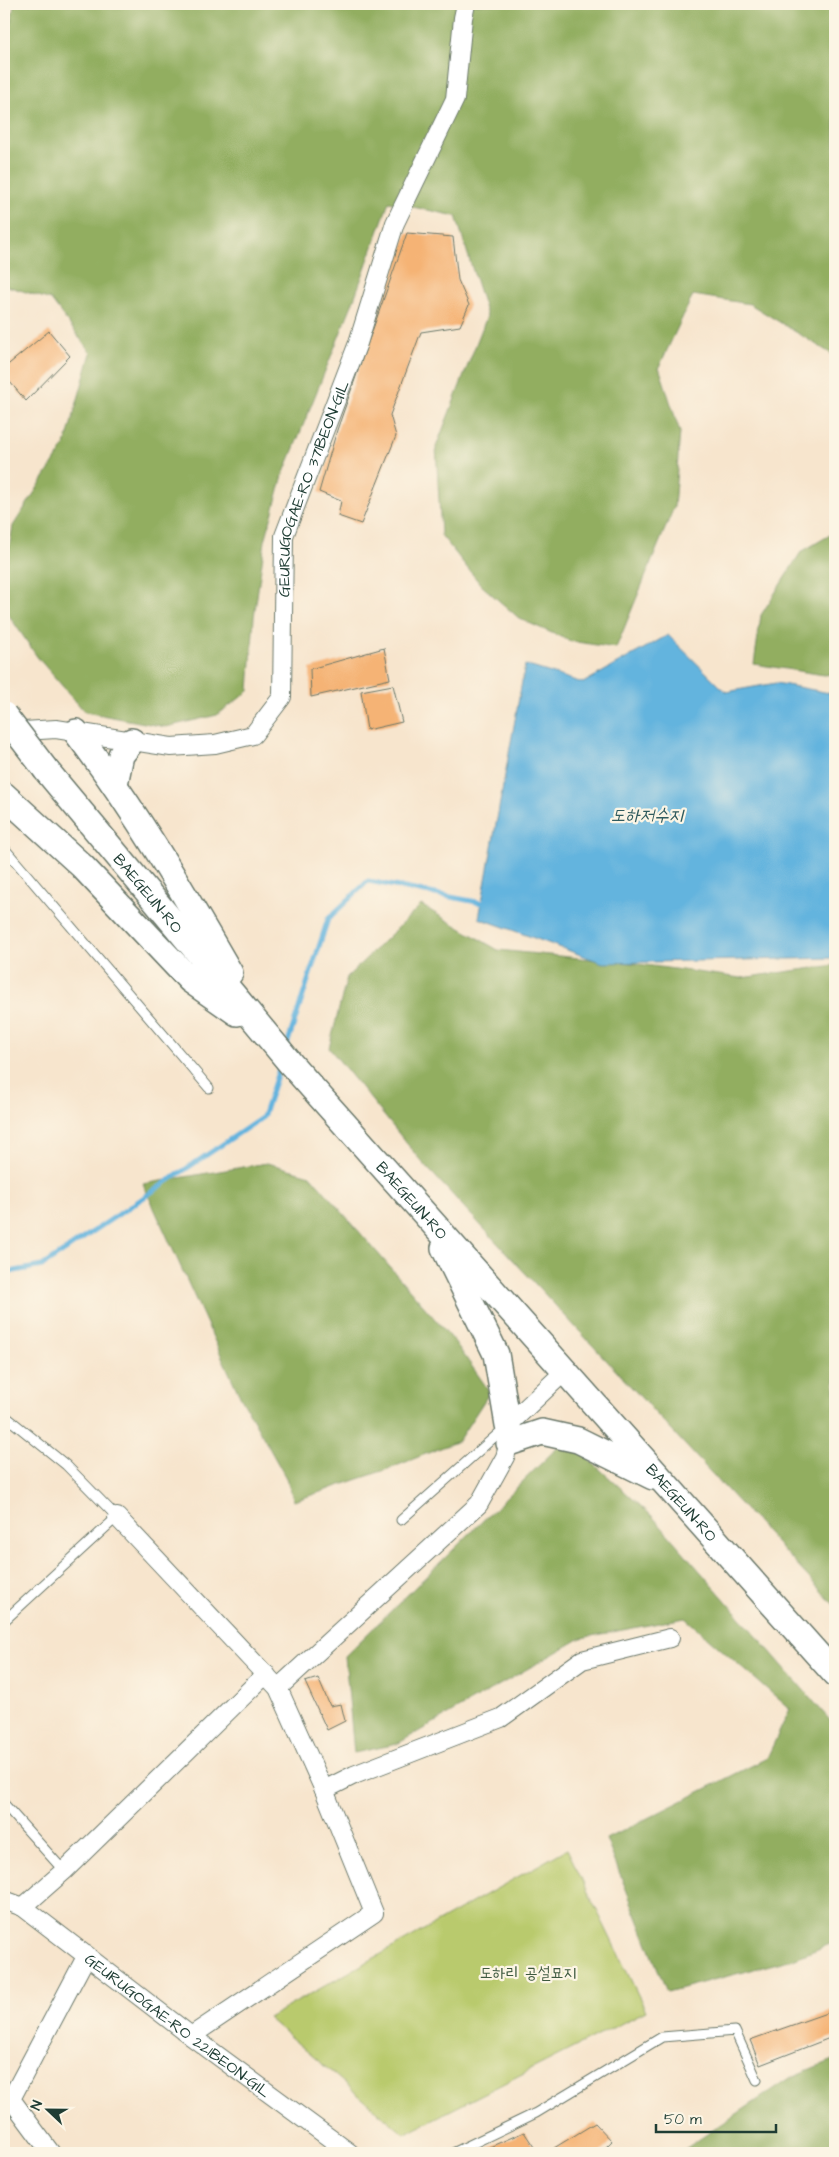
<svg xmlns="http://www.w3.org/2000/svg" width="839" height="2157" font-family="'Architects Daughter','Poor Story',sans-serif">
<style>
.green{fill:#b9ca6d;stroke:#6c8450}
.forest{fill:#92ae60;stroke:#58764a}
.water{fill:#64b4de;stroke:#427889}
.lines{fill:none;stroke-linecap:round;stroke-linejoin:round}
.stream{stroke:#64b4de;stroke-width:5}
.building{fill:#f5b375}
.service-casing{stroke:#6b786a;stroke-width:11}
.minor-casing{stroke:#6b786a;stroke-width:20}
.secondary-casing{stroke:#6b786a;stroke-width:28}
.service{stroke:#fff;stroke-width:9}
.minor{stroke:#fff;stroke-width:18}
.secondary{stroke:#fff;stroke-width:25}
.secondary-bridge-casing{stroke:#6b786a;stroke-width:28;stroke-linecap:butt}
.secondary-bridge{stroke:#fff;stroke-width:25}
.labels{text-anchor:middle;stroke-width:4.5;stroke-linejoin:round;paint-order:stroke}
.street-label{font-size:16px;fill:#1f3d34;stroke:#fcf5e5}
.park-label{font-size:16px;fill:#3e593f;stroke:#fcf5e5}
.water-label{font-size:18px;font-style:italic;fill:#305b5e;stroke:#fcf5e5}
</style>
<rect width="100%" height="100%" fill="#fcf5e5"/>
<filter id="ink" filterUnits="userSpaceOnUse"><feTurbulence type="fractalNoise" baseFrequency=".02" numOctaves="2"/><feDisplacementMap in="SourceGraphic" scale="10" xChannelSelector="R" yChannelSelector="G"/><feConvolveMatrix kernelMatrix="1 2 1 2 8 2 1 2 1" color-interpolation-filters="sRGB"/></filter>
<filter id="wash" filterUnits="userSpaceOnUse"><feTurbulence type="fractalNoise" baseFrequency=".0096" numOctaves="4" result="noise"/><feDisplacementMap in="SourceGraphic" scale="20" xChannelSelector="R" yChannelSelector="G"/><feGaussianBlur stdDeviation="1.12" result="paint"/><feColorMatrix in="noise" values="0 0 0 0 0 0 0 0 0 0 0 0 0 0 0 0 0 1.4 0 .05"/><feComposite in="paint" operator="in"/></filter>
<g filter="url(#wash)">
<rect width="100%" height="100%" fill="#f7e5cd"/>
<polygon class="green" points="567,1849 646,2011 404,2134 268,2018"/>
<g class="forest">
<polygon points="14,4 835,4 835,356 750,304 693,295 659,367 680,432 674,507 616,648 570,641 520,619 481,585 441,535 436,447 487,316 456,216 389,202 353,302 283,475 265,541 254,617 249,691 217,715 166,727 85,712 38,658 4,608 4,577 13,526 65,445 91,353 51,300 4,285 4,36 10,33"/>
<polygon points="835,532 835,674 824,675 754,664 761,615 801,552"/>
<polygon points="421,905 498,950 630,963 741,978 835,965 835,1606 421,1161 329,1048 347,977"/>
<polygon points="267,1163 310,1175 454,1341 490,1392 458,1441 391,1468 294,1501 286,1478 238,1392 143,1184"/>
<polygon points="566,1439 652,1516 835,1726 835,1942 793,1959 667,1992 606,1839 767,1758 790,1709 685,1618 581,1638 397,1744 354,1753 345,1656"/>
<polygon points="835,2059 835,2153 686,2153 682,2151 793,2076"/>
</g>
<polygon class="water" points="668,635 726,692 776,683 835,694 835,958 603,963 479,918 525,665 583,683"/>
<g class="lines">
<g class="stream">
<polyline points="286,1048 328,919 368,881 482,903"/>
<polyline points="4,1273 42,1266 263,1117 281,1063"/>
</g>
</g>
<g id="blocks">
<g class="building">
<polygon points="407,233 453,237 458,280 469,305 460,326 421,332 390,415 396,436 361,524 338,516 341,501 319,492 337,430"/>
<polygon points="49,331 70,356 26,401 4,375 4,368"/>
<polygon points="384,648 390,679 311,697 310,669"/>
<polygon points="393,685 402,722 367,730 361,691"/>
<polygon points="318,1678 330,1706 341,1704 345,1721 327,1730 305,1682"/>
<polygon points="835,2010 835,2036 760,2065 750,2040"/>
<polygon points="595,2123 612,2141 600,2153 558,2153 554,2148"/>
<polygon points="524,2132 538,2153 476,2153"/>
</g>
</g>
</g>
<g filter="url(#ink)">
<use href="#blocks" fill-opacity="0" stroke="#6b786a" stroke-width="1"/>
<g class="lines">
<g class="service-casing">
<g id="service">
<polyline points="4,848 209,1088"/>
<polyline points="4,1415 66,1465 117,1517 4,1621"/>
<polyline points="401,1520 508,1425"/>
<polyline points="4,1804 64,1871"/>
<polyline points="453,2153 536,2113 662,2037 735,2031 757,2080"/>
</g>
</g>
<g class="minor-casing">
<g id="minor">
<path id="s1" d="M8 732 56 729 171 747 215 744 253 735 282 697 284 536 358 343 395 223 455 99 463 18 466 4"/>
<polyline points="117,1517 278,1688 324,1790 374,1913 191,2036"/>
<polyline points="278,1688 479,1504 505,1457 509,1443 508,1425 565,1371"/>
<polyline points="324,1790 354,1775 501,1718 582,1660 670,1638"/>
<path id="s2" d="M4 1900 23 1907 191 2036 350 2153"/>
<polyline points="23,1907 64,1871 266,1674"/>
<polyline points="51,2153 11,2099 87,1955"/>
</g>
</g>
<g class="secondary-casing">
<g id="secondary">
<path d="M76 732C134 808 182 890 230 973"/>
<path id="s3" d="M46 770 291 1064 835 1674"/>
<polyline points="115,784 121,755 132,741"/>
<polyline points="4,795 82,866 190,980 237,1013"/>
<polyline points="444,1248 496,1354 508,1425"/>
<polyline points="509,1443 542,1432 578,1440 653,1477"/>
</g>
</g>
<use href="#service" class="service"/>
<use href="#minor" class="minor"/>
<use href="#secondary" class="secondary"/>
<g class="secondary-bridge-casing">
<polyline id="secondary-bridge" points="4,715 46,770"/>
</g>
<use href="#secondary-bridge" class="secondary-bridge"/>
</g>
</g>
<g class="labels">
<g class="street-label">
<text dy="6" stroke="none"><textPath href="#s1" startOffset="509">GEURUGOGAE-RO 371BEON-GIL</textPath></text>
<text dy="6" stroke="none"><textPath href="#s3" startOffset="160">BAEGEUN-RO</textPath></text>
<text dy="6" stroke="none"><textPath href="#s3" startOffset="565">BAEGEUN-RO</textPath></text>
<text dy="6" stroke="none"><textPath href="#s3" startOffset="970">BAEGEUN-RO</textPath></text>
<text dy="6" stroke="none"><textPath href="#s2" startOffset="215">GEURUGOGAE-RO 221BEON-GIL</textPath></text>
</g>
<g class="park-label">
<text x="528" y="1978">도하리 공설묘지</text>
</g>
<g class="water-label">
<text x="647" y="821">도하저수지</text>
</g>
</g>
<rect width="839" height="2157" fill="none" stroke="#fcf5e5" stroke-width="20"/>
<g transform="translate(48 2110) rotate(292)" stroke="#fcf5e5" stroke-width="4" paint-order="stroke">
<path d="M0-4L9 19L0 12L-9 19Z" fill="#1f3d34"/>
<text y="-8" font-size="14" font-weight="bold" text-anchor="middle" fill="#1f3d34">N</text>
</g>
<path d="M656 2124v8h120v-8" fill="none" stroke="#1f3d34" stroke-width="2.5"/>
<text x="664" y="2124" font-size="15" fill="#1f3d34" stroke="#fcf5e5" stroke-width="4" paint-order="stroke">50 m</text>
</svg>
